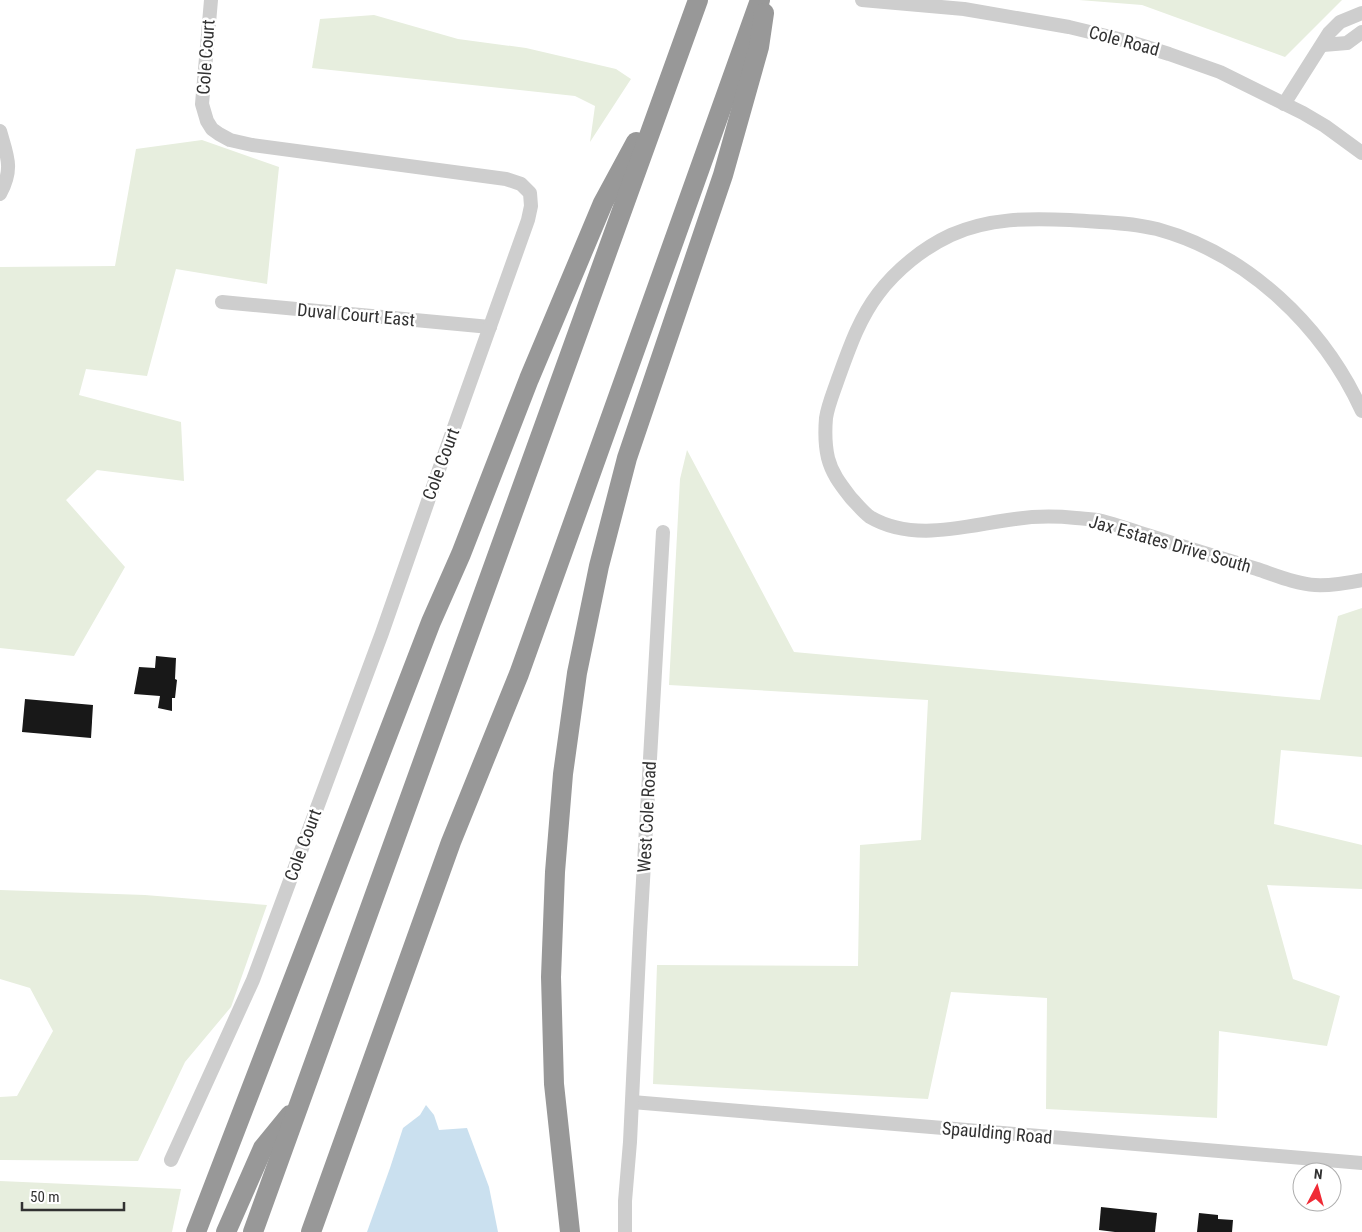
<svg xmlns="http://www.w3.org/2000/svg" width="1362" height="1232" font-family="'Roboto Condensed',sans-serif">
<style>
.green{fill:#e7eede}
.water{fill:#cae0ef}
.building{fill:#181818}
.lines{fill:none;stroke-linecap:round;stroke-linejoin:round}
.minor{stroke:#cecece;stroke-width:14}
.highway{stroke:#989898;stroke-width:20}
.labels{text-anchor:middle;stroke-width:5;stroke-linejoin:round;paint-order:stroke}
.street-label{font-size:18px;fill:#313131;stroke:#fff}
</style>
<rect width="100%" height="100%" fill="#fff"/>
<g class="green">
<polygon points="1079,0 1342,0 1285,57 1142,5"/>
<polygon points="374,15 458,39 526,48 616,69 631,79 590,142 595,106 575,96 312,68 320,19"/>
<polygon points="202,140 279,167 267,284 176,269 147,376 86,369 79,395 181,422 184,481 97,470 66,500 125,567 74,656 0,648 0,267 115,266 136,149"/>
<polygon points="687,450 794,652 1320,700 1338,616 1362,608 1362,757 1281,750 1274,824 1362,845 1362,889 1267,885 1293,979 1340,996 1327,1046 1219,1031 1217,1118 1046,1109 1047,998 951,992 928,1099 653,1084 657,965 858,966 860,845 921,840 928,700 669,685 680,479"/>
<polygon points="0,890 145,895 267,905 231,1007 185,1062 138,1161 0,1160 0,1097 17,1096 53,1031 30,988 0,979"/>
<polygon points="0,1181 181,1189 172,1232 0,1232"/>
</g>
<polygon class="water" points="426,1105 434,1115 439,1130 467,1128 489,1187 498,1232 367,1232 390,1168 403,1128 420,1115"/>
<g class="building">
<polygon points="156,656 176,658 175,679 177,680 175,698 172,698 172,711 158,708 160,696 134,694 139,667 155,668"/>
<polygon points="25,699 93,705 91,738 22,732"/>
<polygon points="1101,1207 1157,1213 1155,1232 1115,1232 1099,1230"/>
<polygon points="1199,1213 1218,1215 1218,1219 1233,1220 1232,1232 1197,1232"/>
</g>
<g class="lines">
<g class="minor">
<polyline points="862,0 964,9 1069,27 1127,41 1169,54 1220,72 1303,113 1325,126 1362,153"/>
<polyline points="1323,45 1347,43 1362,32"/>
<polyline points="1284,104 1329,33 1340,22 1362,13"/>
<path d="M0 131C7 156 14 168 0 194"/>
<polyline points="222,302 490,327"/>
<path d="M1362 411C1323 326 1248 254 1157 229 1128 222 1099 222 1070 220 1029 218 989 218 951 235 923 248 896 270 878 294 859 319 849 349 838 379 834 391 828 405 826 418 825 430 825 445 828 458 832 474 841 485 851 498 857 504 863 512 870 517 914 543 968 525 1015 519 1035 516 1056 516 1076 518 1085 519 1094 519 1102 521 1118 525 1133 531 1147 535 1184 547 1220 558 1257 569 1275 575 1296 584 1315 585 1331 586 1347 583 1362 580"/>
<polyline points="632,1102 1362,1163"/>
<polyline points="171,1160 253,980 382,633 442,461 528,220 531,206 530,193 521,184 506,179 252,145 230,140 219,134 212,129 207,121 202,104 211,0"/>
<polyline points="625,1232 625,1201 630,1142 640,933 663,532"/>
</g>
<g class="highway">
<polyline points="196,1232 431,622 461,554 529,379 603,203 636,142"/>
<polyline points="226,1232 263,1148 290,1115"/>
<polyline points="253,1232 698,0"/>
<polyline points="311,1232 451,842 519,674 760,0"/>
<polyline points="570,1232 554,1084 551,977 555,872 563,774 577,673 599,566 627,458 723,175 759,47 764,13"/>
</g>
</g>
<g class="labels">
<g class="street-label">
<text transform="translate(1124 41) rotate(15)" y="6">Cole Road</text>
<text transform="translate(206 57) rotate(-86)" y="6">Cole Court</text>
<text transform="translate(356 315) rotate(5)" y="6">Duval Court East</text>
<text transform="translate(441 464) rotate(-70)" y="6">Cole Court</text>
<text transform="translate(1170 544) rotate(16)" y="6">Jax Estates Drive South</text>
<text transform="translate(647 817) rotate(-87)" y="6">West Cole Road</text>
<text transform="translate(303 845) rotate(-70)" y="6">Cole Court</text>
<text transform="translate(997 1133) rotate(5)" y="6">Spaulding Road</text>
</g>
</g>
<g transform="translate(1317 1187) rotate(6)"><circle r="24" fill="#ffffff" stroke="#adadad"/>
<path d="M0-4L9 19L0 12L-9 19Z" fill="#f02a35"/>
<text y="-8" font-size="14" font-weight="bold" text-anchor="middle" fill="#313131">N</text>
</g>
<path d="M22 1202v8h102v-8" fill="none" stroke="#313131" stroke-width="2.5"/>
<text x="30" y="1202" font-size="15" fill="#313131" stroke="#ffffff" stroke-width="4" paint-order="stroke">50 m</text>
</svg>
